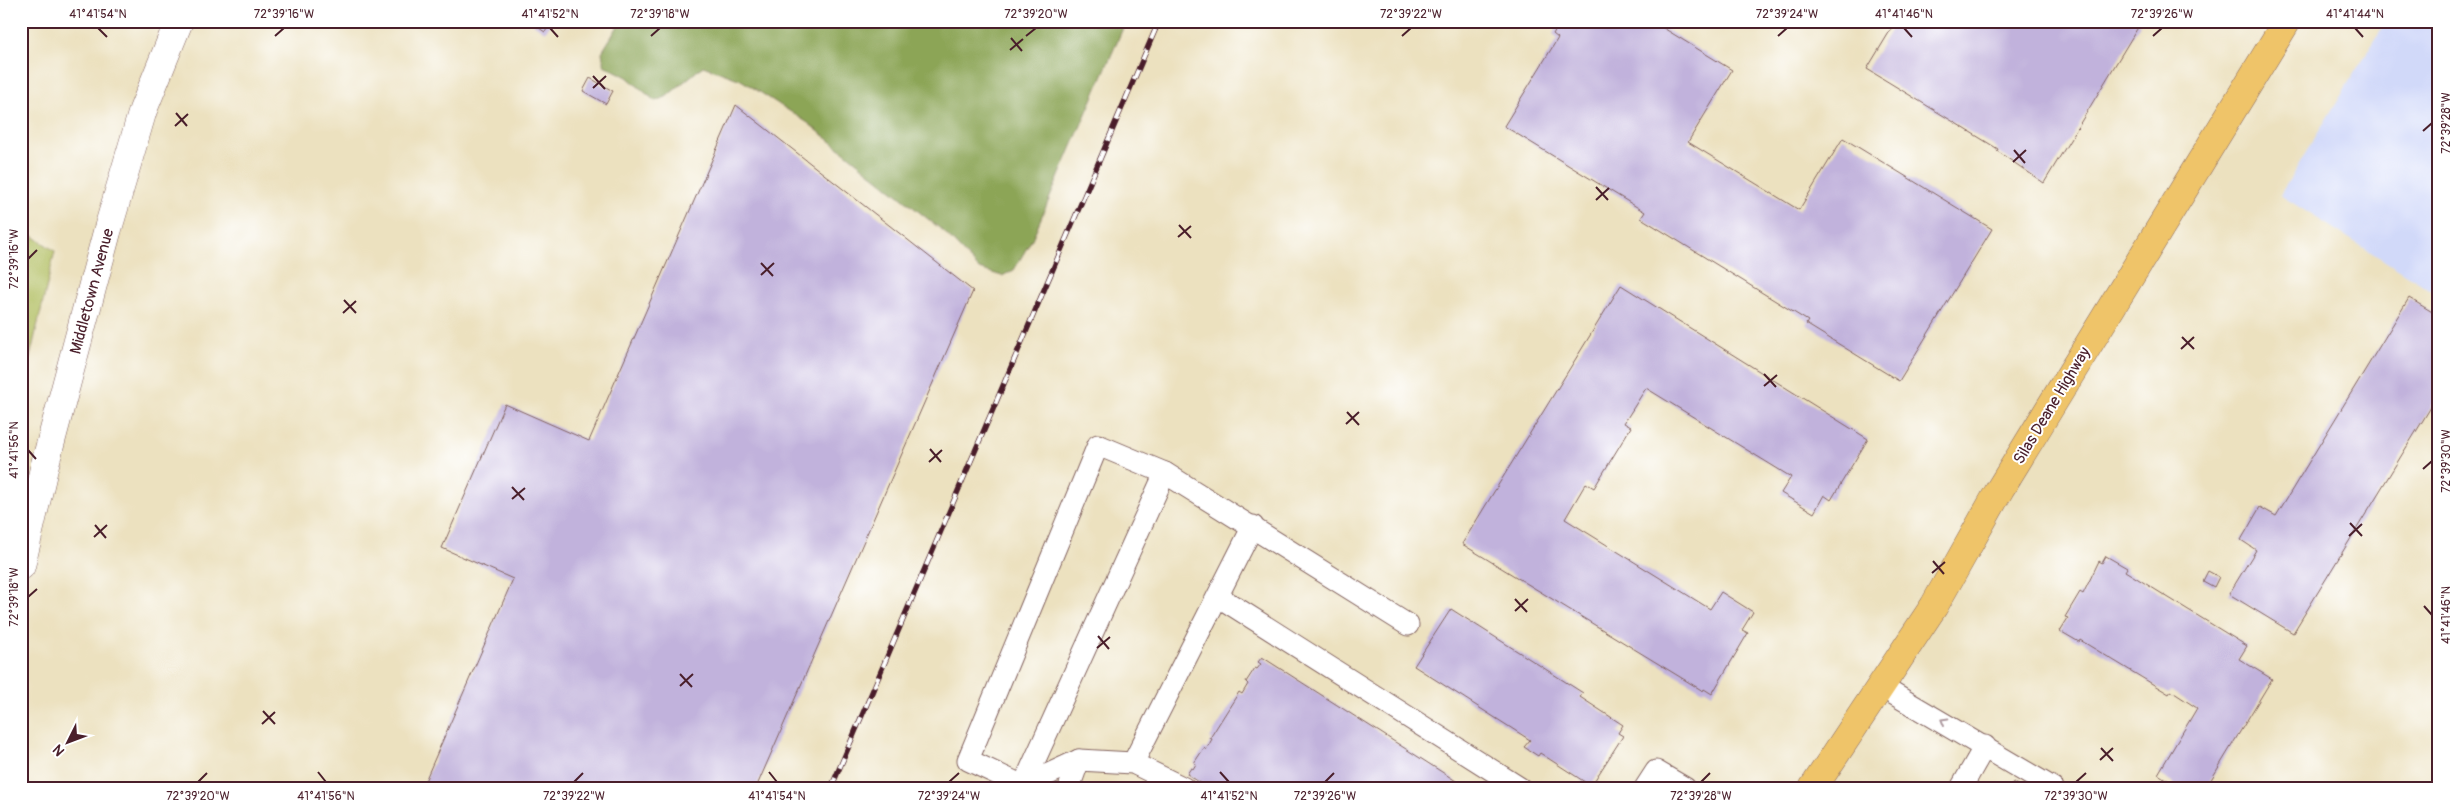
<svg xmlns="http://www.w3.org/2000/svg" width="2460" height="809" font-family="Pangolin,sans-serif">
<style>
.built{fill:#d1d9f9}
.green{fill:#b1be60;stroke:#7e6e46}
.forest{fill:#8ca556;stroke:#6b6240}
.building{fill:#c1b2dc}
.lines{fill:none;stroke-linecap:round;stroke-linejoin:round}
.service-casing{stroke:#83635f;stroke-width:23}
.tertiary-casing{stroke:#83635f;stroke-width:29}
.primary-casing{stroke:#83635f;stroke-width:29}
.service{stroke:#fff;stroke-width:21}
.tertiary{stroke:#fff;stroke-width:28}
.primary{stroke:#efc469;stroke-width:28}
.rail-casing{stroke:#4a1f2b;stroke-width:5.5}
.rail{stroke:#fff;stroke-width:4;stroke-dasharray:11;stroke-linecap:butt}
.oneway{stroke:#ae9aa0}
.ticks{fill:none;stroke:#4a1f2b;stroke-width:2}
.labels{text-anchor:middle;stroke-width:4;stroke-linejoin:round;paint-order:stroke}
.street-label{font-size:16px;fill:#4a1f2b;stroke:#fff}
.neatline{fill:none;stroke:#4a1f2b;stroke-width:2}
.ticks-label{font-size:12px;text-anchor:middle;fill:#4a1f2b}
</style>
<rect width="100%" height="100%" fill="#fff"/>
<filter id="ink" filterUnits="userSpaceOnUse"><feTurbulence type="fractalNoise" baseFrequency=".02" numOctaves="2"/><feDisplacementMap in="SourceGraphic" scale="10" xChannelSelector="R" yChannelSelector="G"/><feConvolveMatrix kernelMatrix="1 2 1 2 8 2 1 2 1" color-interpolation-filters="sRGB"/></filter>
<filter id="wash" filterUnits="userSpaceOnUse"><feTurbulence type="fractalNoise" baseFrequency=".0096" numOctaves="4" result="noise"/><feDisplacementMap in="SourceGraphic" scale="20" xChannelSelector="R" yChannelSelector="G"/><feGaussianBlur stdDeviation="1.12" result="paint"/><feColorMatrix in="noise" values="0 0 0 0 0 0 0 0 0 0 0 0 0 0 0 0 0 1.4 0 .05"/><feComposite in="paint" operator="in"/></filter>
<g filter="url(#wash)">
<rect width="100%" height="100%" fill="#ece1bf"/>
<polygon class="built" points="2386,21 2439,21 2439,295 2280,195"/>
<polygon class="green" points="21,228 55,251 21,395"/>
<polygon class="forest" points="621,21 1126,21 1032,239 1014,270 1002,276 979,269 943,231 808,123 741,80 703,66 666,97 655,101 627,77 604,65 602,52"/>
<g id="blocks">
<g class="building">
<polygon points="535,21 549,21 551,23 545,32 533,24"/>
<polygon points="1561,21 1652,21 1732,70 1688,142 1799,210 1843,138 1992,229 1899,381 1806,324 1808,321 1641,218 1645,212 1504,126 1558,38 1553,34"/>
<polygon points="1896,21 2136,21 2140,24 2044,183 1997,151 1998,149 1867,69"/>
<polygon points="590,78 613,91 606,104 583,91"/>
<polygon points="736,105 973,291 756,788 422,788 513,579 442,548 505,404 589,441"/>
<polygon points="1621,285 1868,439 1831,500 1824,495 1814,513 1781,493 1791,477 1646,388 1624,423 1631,427 1594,488 1586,483 1565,519 1710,609 1721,592 1753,612 1742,630 1748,633 1712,694 1704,689 1703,691 1462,544"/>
<polygon points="2409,298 2439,316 2439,394 2293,633 2229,594 2256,550 2241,540 2260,507 2276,516"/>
<polygon points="2106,556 2127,568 2125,571 2247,646 2239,659 2272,679 2206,788 2180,788 2158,774 2197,708 2171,691 2169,694 2080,640 2079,642 2060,631 2068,618 2065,617 2080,592 2083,594 2099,561 2102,563"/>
<polygon points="2208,571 2219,577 2214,587 2203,581"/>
<polygon points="1451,609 1583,693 1580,697 1623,725 1618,733 1623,736 1591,786 1540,753 1538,756 1524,747 1530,740 1414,666"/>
<polygon points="1262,657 1456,781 1452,787 1208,788 1187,774 1191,768 1193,769 1196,764 1194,763 1204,748 1206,750 1212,739 1210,738 1239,692 1242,694 1248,684 1246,682 1255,668 1257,669 1261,664 1258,662"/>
<polygon points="2013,782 2022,787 2023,785 2028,788 2009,788"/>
</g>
</g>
</g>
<g filter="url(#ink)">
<use href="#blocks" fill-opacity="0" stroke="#83635f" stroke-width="1"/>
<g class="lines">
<g class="service-casing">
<g id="service">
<polyline points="1219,597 1520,788"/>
<polyline points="1880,686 2053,788"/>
<polyline points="1133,763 1253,526"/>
<polyline points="1023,786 1165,473"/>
<polyline points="1069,788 1079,760"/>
<polyline points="1184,788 1133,763 1079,760 1023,786 968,760 1098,445 1165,473 1408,625"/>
<polyline points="1645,788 1656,771 1685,788"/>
<polyline points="1961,788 1985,746"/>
</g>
</g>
<g class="tertiary-casing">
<polyline id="tertiary" points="21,566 45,464 107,232 143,110 179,21"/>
</g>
<g class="primary-casing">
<polyline id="primary" points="1813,788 1934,606 2000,489 2287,21"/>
</g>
<use href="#service" class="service"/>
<use href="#tertiary" class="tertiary"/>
<use href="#primary" class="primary"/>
<g class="rail-casing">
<polyline id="rail" points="831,788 1159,21"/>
</g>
<use href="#rail" class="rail"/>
</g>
<defs><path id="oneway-chevron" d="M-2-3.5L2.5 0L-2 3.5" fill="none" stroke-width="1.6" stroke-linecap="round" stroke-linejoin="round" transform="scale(1.25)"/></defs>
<use class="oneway" href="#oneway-chevron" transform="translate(1944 721) rotate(-150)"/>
</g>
<path class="ticks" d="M98 28 107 37M550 28 558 37M1904 28 1912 37M2355 28 2363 37M275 36 284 28M651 36 660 28M1026 36 1036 28M1402 36 1411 28M1778 36 1787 28M2153 36 2162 28M1011 38 1022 51M1010 50 1023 39M593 76 605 89M593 88 606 76M176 113 187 126M175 126 188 114M2423 131 2432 123M2014 150 2025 163M2013 162 2026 150M1596 187 1608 200M1596 200 1609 188M1179 225 1191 238M1178 237 1191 226M28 259 37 250M761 263 773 276M761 275 774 263M344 300 356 313M343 313 356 301M2182 337 2194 349M2181 349 2194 337M1764 374 1776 387M1764 386 1777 375M1347 412 1359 425M1346 424 1359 412M930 449 941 462M28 450 36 459M929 462 942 450M2423 469 2432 461M512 487 524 500M512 499 525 488M2350 523 2362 536M95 525 106 538M2349 536 2362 524M94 537 107 525M1933 561 1944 574M1932 573 1945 562M28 597 37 589M1515 599 1527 612M2424 606 2432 615M1515 611 1528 599M1098 636 1109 649M1097 648 1110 637M680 674 692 687M680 686 693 674M263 711 275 724M262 724 275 712M2101 748 2113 761M2100 760 2113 748M318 772 326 782M769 772 777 782M1220 772 1229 782M198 782 207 773M574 782 583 773M949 782 959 773M1325 782 1334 773M1701 782 1710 773M2076 782 2086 773"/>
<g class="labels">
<g class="street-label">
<text transform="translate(91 291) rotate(-75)" y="6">Middletown Avenue</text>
<text transform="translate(2051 405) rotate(-59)" y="6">Silas Deane Highway</text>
</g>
</g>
<rect width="2460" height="809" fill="none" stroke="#fff" stroke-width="55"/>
<g transform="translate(68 742) rotate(228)" stroke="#ffffff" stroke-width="4" paint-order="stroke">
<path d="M0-4L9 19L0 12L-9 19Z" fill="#4a1f2b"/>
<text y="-8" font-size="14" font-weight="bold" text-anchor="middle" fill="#4a1f2b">N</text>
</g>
<rect x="28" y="28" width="2404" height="754" class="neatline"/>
<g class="ticks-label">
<text x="98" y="18">41°41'54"N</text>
<text x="284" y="18">72°39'16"W</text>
<text x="550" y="18">41°41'52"N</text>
<text x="660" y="18">72°39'18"W</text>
<text x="1036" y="18">72°39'20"W</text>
<text x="1411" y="18">72°39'22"W</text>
<text x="1787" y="18">72°39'24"W</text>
<text x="1904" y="18">41°41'46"N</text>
<text x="2162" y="18">72°39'26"W</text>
<text x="2355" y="18">41°41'44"N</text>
<text transform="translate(2446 123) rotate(-90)" y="4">72°39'28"W</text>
<text transform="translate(14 259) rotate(-90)" y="4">72°39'16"W</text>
<text transform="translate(14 450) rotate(-90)" y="4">41°41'56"N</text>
<text transform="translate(2446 461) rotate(-90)" y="4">72°39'30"W</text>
<text transform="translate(14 597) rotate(-90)" y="4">72°39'18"W</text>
<text transform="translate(2446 615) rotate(-90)" y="4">41°41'46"N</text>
<text x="198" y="800">72°39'20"W</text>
<text x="326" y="800">41°41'56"N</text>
<text x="574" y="800">72°39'22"W</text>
<text x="777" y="800">41°41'54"N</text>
<text x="949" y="800">72°39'24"W</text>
<text x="1229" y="800">41°41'52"N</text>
<text x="1325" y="800">72°39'26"W</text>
<text x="1701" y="800">72°39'28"W</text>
<text x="2076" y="800">72°39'30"W</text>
</g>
</svg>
